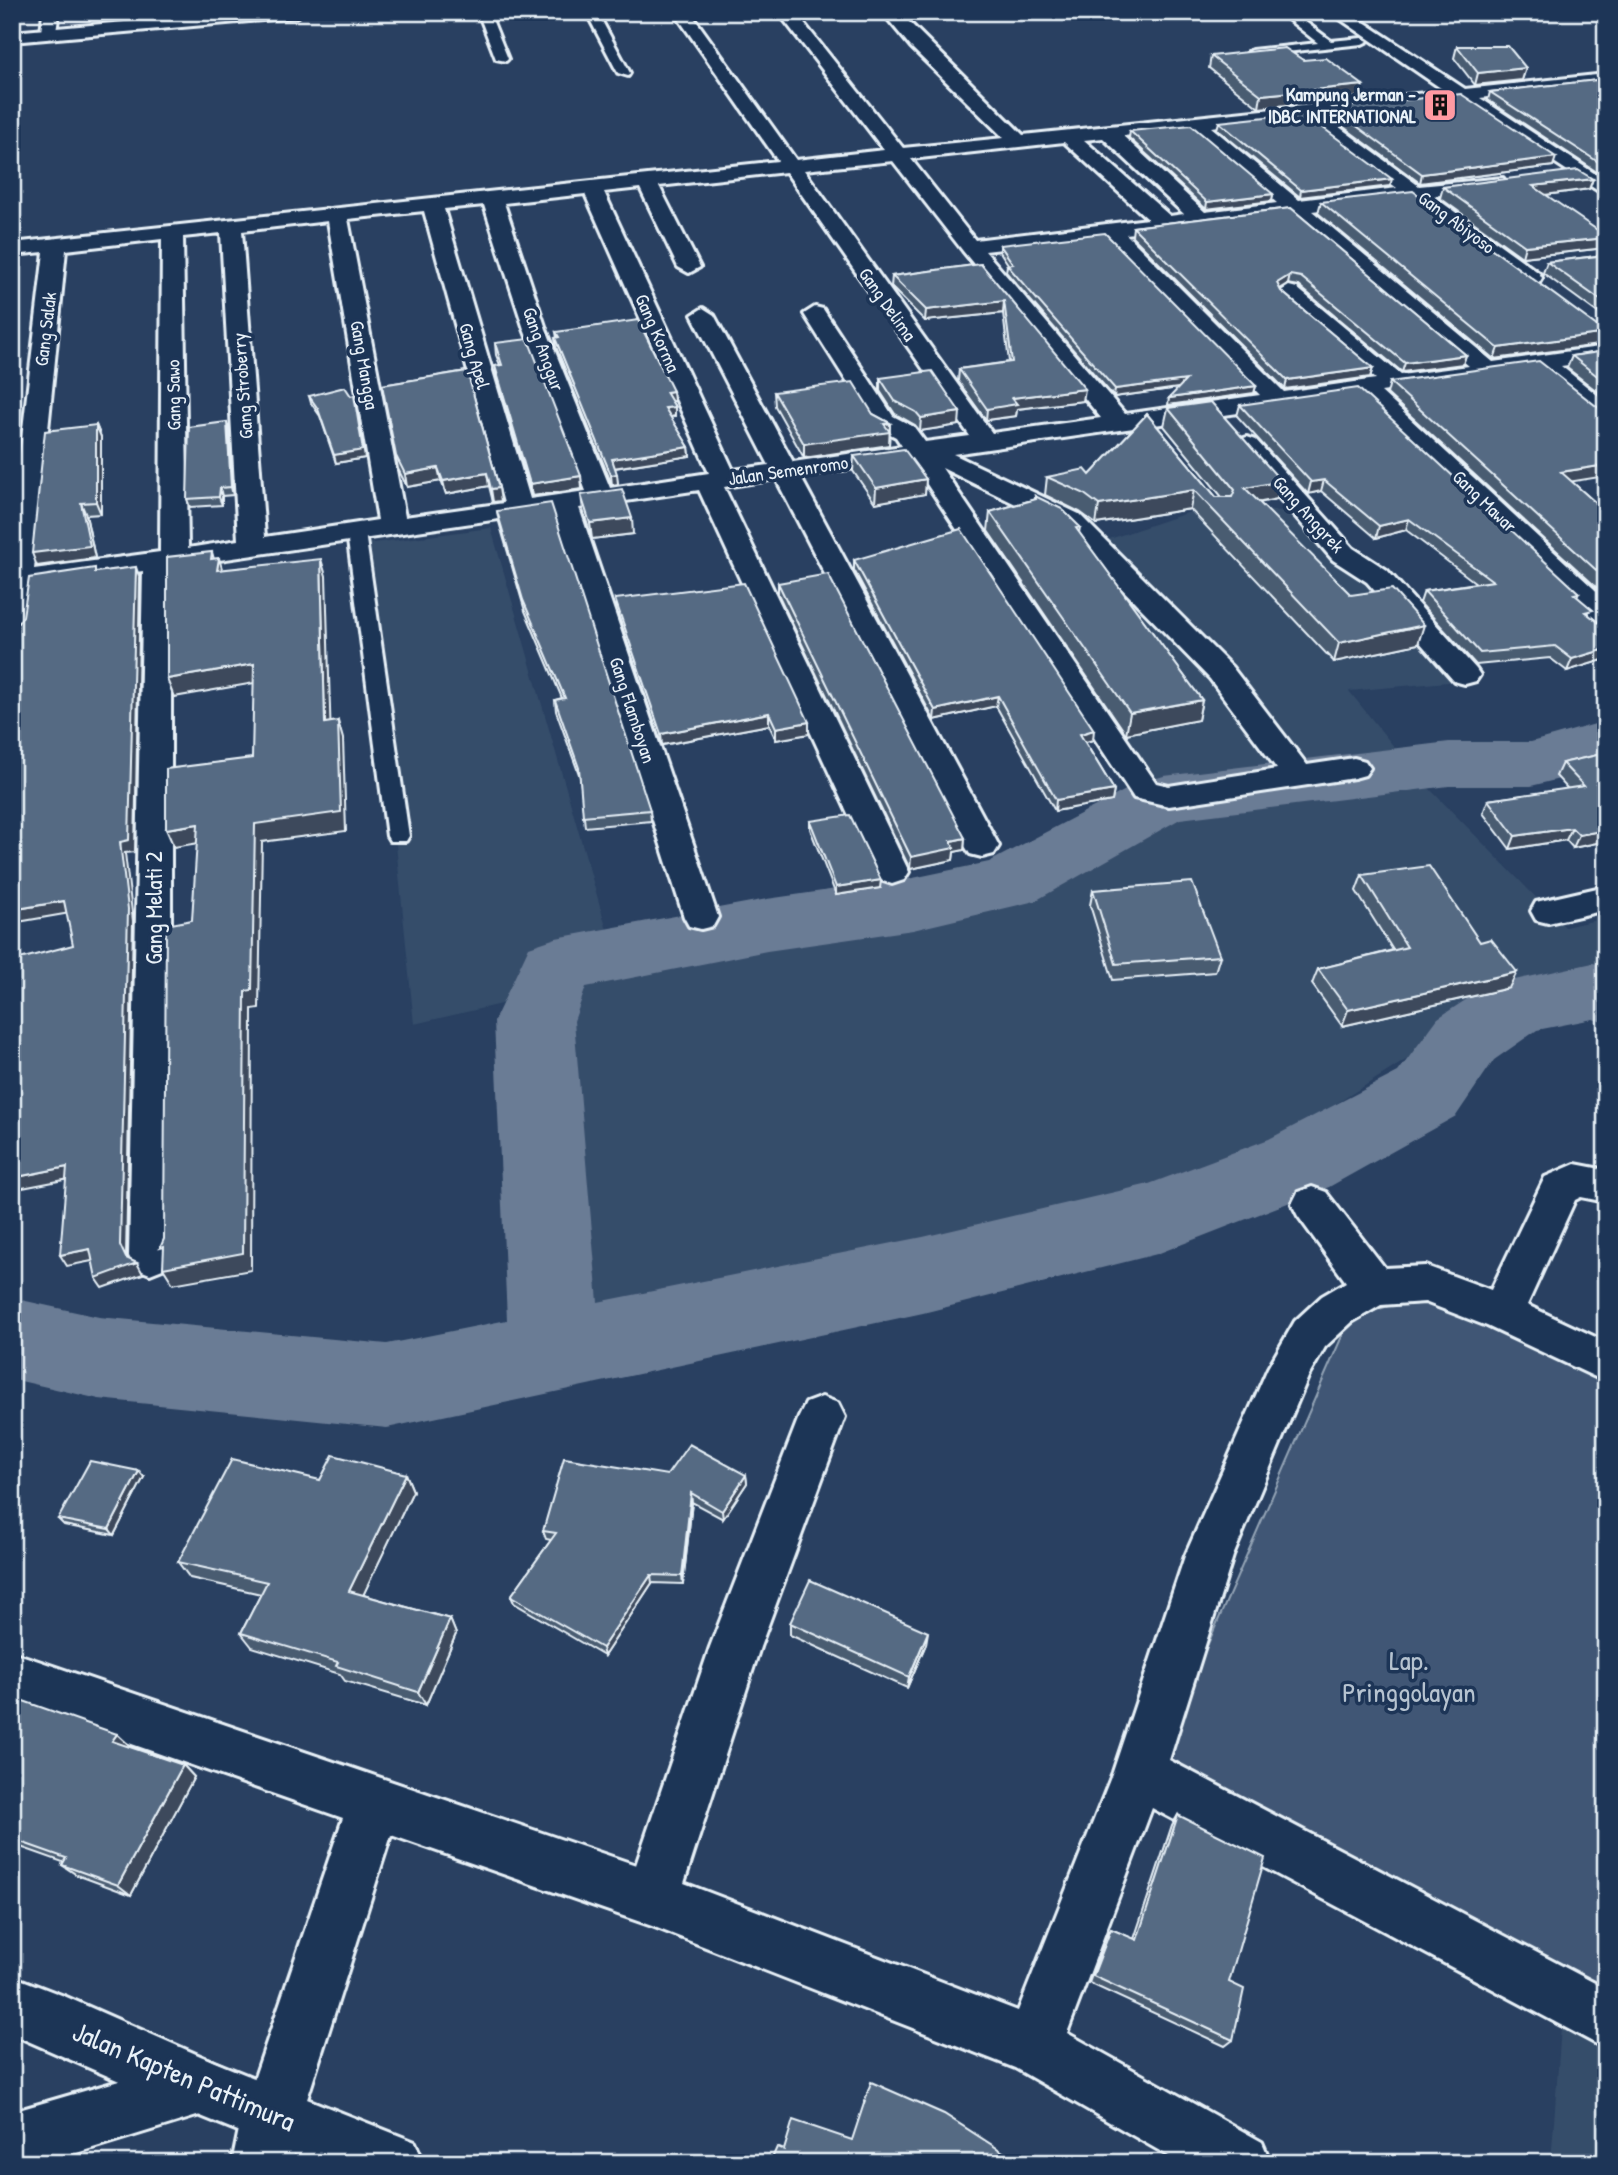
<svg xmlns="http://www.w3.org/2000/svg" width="1618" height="2175" font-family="'Patrick Hand',sans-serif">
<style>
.built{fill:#364d6b}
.green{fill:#415774;stroke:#94a4b6;stroke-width:2}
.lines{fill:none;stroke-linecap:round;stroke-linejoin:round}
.river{fill:#6b7c95;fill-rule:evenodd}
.lane-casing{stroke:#e8f1f8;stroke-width:6}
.street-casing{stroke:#e8f1f8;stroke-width:6}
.secondary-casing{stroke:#e8f1f8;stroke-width:6}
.lane{fill:#1d3557;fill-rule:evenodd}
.street{fill:#1d3557;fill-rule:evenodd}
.secondary{fill:#1d3557;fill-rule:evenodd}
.wall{fill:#495b71;stroke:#e8f1f8;stroke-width:2}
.shaded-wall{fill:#3c4a5c;stroke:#e8f1f8;stroke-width:2}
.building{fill:#556a83;stroke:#e8f1f8;stroke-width:2}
.labels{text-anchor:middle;stroke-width:7;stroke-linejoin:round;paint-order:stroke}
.far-poi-label{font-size:19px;font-weight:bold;fill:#e8f1f8;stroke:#1d3557;text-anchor:end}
.far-street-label{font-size:19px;fill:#e8f1f8;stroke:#1d3557}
.street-label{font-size:23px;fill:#e8f1f8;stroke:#1d3557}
.near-park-label{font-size:28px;fill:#b6c3d0;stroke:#1d3557}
.near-street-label{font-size:28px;fill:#e8f1f8;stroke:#1d3557}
</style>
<rect width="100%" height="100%" fill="#294061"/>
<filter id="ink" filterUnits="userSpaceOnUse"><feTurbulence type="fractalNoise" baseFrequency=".0143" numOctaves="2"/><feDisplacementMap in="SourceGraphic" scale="14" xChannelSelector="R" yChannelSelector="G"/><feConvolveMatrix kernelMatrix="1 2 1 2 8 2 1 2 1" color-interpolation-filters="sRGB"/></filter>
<g filter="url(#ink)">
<g class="built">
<polygon points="1220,510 1292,511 1344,571 1366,571 1458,681 1349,691 1420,779 1565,927 1606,918 1606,986 1482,1012 1224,1174 937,1238 550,1336 557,991 414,1024 366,544 491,528 619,972 891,929 1053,884 1074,851 1157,808 1011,572 1190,512"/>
<polygon points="1561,2027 1606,2051 1606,2163 1551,2163"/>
</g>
<polygon class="green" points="1407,1299 1454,1308 1606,1381 1606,1997 1153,1770 1349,1320"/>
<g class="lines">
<polygon class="river" points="1606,721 1604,768 1531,786 1449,786 1180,819 1035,901 913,930 767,951 586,987 574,1021 598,1302 923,1237 1149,1184 1269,1139 1398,1072 1438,1018 1487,986 1593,963 1606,966 1606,1023 1593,1019 1537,1030 1494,1060 1456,1116 1329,1187 1157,1254 923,1313 387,1428 99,1399 12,1379 12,1298 99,1317 387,1344 507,1320 494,1021 529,947 556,938 767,899 913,878 989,862 1139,783 1164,776 1449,742 1531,742"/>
<g class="lane-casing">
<g id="lane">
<polygon points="478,12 489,12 508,59 506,61 496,59"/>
<polygon points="586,12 597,12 630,73 628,76 618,73"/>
<polygon points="1279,12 1292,12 1331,41 1362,38 1368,41 1362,44 1248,56 1248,52 1252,50 1318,43"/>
<polygon points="356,527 365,533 409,836 406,841 390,841 387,836 347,533"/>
</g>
</g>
<g class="street-casing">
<g id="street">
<polygon points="43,12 59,12 55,38 43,38 41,34"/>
<path d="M674 12H690L796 160 884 150 778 12H795L903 148 1004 138 911 47 882 12H899L1023 135 1445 91 1330 12H1349L1465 89 1606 74V84L1480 98 1606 181V196L1459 100 1323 115 1419 186 1503 178 1506 182 1503 186 1433 196 1539 273 1542 278 1539 283H1523L1411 199 1312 211 1493 362 1606 346V360L1561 366 1606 402V421L1597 419 1536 370 1381 392 1606 600V625L1596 622 1356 396 953 454 1079 514 1232 667 1307 765 1354 758 1365 761 1370 768 1365 775 1354 778 1169 806 1134 798 911 460 800 476 999 846 994 854 982 857 970 854 965 846 776 479 724 487 909 872 904 880 892 884 880 880 875 872 699 490 579 508 718 917 713 926 701 929 689 926 684 917 554 511 171 567V1256L165 1268 150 1274 135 1268 129 1256 143 571 32 587 26 626 22 632 12 635V522L44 252 12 255V243L778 161ZM1302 117 1397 188 1299 200 1211 127ZM1191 129 1277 203 1205 212 1123 136ZM1103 138 1184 214 1170 216 1084 140ZM1064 142 1148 219 975 240 911 159ZM893 161 963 251 1101 418 992 433 804 170ZM786 172 970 436 925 442 914 427 893 416 823 309 815 307 804 314 875 426 896 437 902 446 793 462 714 315 703 308 692 315 769 465 733 470 604 192 640 188 678 267 689 273 700 267 659 186ZM585 194 709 473 610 488 546 329 504 203ZM484 205 524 329 586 491 530 499 444 209ZM424 211 504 503 405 517 348 219ZM1290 214 1469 366 1401 375 1297 288 1289 286 1278 293 1281 298 1376 379 1284 392 1126 234ZM328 221 378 520 265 537 242 231ZM221 233 238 540 188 548 183 237ZM1105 237 1260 395 1125 414 985 251ZM162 239 160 552 34 569 66 250ZM942 468 1061 526 1210 679 1277 769 1169 786 1156 783Z"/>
<polygon points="1247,437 1256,440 1353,548 1387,570 1476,669 1480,675 1476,681 1465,684 1454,681 1367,582 1333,560 1238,450 1234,445 1238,440"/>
<polygon points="1606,886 1606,910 1548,923 1536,920 1531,911 1536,902"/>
<polygon points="1575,1164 1606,1170 1606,1202 1581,1197 1575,1200 1527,1305 1606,1342 1606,1382 1487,1326 1425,1302 1381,1305 1352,1322 1325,1347 1308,1377 1233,1556 1169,1760 1606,1989 1606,2049 1152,1808 1067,2033 1262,2142 1271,2163 1181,2163 1015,2068 652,1926 391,1835 302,2115 292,2163 232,2163 242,2115 343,1818 12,1702 12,1652 636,1865 710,1647 799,1417 806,1403 822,1397 838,1403 845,1417 760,1647 684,1883 1018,2011 1113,1772 1185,1556 1268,1368 1295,1321 1322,1296 1346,1282 1298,1216 1292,1204 1298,1192 1312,1187 1326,1192 1385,1268 1426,1266 1491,1290 1545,1177"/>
<polygon points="202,2057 223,2066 232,2087 223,2108 44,2163 12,2163 12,2112"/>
</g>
</g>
<g class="secondary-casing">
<g id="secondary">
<polygon points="237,12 304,12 296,17 12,42 12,32"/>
<polygon points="12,1976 64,1996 214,2062 415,2142 424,2163 317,2163 181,2108 12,2034"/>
</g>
</g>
<use href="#lane" class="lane"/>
<use href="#street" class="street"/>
<use href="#secondary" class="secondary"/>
</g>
<g class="wall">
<polygon points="1457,46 1526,68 1522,80 1475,85 1454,58"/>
<polygon points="1211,56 1303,60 1360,97 1259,108 1209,68"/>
<polygon points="1606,79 1606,178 1488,100 1490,92"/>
<polygon points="1332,108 1553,166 1420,183 1330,117"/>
<polygon points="1219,122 1390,186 1300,197 1217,129"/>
<polygon points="1130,131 1273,194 1272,201 1206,209 1129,138"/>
<polygon points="1593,179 1589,189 1545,195 1605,248 1522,257 1440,198 1443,187"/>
<polygon points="1321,202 1601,329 1494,359 1318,213"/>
<polygon points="1291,208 1466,355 1463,364 1402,372 1299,286 1288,284 1280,289 1281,291 1373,368 1370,377 1285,389 1132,236 1133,227"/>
<polygon points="1000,245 1256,386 1254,393 1168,405 1178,388 1114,397 1006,272 1007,265 1008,264 1000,252"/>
<polygon points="1606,255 1606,319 1543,273 1547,262"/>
<polygon points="981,264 1083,401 1017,409 1016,416 986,420 958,381 959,369 1009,362 1003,313 925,321 891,287 892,276"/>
<polygon points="556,332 674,401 671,401 675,407 675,416 670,417 689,447 690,456 615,468 618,484 612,485 556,347 555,338 557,338"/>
<polygon points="495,343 581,476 582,489 532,496 497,378 495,366 500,365 496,355"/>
<polygon points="1606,351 1606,398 1567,368 1572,356"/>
<polygon points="467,371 499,488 501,501 493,502 489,486 446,494 441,481 407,487 398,469 382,385"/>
<polygon points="880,378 959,425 920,431 915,425 895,414 880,391"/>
<polygon points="1390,382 1600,409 1572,482 1606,512 1606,596 1387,394"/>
<polygon points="774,392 873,414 890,423 889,445 804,458 775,406"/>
<polygon points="309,396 356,403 365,458 336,463 320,416 311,403"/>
<polygon points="1240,405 1579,593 1577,597 1590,616 1606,628 1606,659 1567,671 1550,658 1476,665 1420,603 1424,591 1476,583 1406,530 1376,538 1321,491 1308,494 1237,416"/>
<polygon points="1168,408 1277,499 1259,503 1351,595 1418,644 1334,662 1190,509 1096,524 1080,512 1045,495 1047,477 1090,475 1147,414 1216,497 1222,497 1164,426"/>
<polygon points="96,425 101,437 101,514 86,515 95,558 37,566"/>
<polygon points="229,429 233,495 222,496 222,505 190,507 187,499"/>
<polygon points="854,456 926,479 925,494 875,503 853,471"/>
<polygon points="581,495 633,534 592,539 583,510"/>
<polygon points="1035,496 1080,527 1079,533 1202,700 1198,720 1126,734 988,531 990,512 1035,499"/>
<polygon points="497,511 650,810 651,821 585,827 580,777 556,711 555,700 562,698 525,611 499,522"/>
<polygon points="854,560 1093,740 1085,742 1114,790 1112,801 1055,811 996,706 934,720 854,570"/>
<polygon points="778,583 965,838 964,850 954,852 953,860 910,869 778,594"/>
<polygon points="615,599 809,734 776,740 769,725 662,745 617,611"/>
<polygon points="1606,753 1606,841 1573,848 1566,840 1510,849 1483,813 1488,800 1568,789 1556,776 1562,763"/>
<polygon points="810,821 880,888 836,895 810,829"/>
<polygon points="1362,875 1480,942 1509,988 1342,1026 1312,984 1318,969 1393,950 1356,891"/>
<polygon points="1093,890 1220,956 1215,972 1113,980 1090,905"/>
<polygon points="406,1474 413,1491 363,1595 450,1619 456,1634 426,1705 345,1681 340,1674 252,1647 241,1633 261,1594 190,1578 178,1562 320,1480"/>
<polygon points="746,1475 747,1483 723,1519 692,1502 683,1584 652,1583 604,1656 514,1603 511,1596 551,1540 546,1539 543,1531"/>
<polygon points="144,1477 114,1535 64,1525 58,1519"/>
<polygon points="790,1623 926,1644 907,1688 790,1635"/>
<polygon points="12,1697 130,1746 129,1747 183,1765 194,1777 131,1895 77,1875 62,1865 63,1862 12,1844"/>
<polygon points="1178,1815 1229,1982 1233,2040 1225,2046 1089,1983 1106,1937 1111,1929 1134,1939 1172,1825"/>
</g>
<g class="shaded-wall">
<polygon points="1526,68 1522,80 1475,85 1478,73"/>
<polygon points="1363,85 1360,97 1259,108 1261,95"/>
<polygon points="1556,157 1553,166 1420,183 1422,174"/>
<polygon points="1392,179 1390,186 1300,197 1301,190"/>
<polygon points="1593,179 1589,189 1530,197 1533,186"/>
<polygon points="1273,194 1272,201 1206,209 1207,202"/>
<polygon points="1606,238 1605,248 1522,257 1525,246"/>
<polygon points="1290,275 1288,284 1275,292 1277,283"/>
<polygon points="1004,301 1003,313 925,321 926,310"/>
<polygon points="1606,333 1606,344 1494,359 1498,348"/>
<polygon points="1466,355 1463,364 1402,372 1405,363"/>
<polygon points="1373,368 1370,377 1285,389 1287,380"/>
<polygon points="1186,380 1185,387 1114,397 1115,389"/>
<polygon points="1256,386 1254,393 1168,405 1169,398"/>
<polygon points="1085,389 1083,401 1017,409 1016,416 986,420 987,409 1012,398"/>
<polygon points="673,391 674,401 667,402 666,392"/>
<polygon points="356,403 365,458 336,463 334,455"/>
<polygon points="675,407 675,416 666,418 665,408"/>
<polygon points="960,412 959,425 920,431 921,418"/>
<polygon points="227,422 229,429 233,495 231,487"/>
<polygon points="890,423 889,445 804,458 804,444"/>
<polygon points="96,425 101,437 101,514 96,502"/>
<polygon points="689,447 690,456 613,468 612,459"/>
<polygon points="12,454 16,464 12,498"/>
<polygon points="1606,465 1606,476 1556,484 1561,472"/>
<polygon points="438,468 441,481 407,487 405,474"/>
<polygon points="487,473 489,486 446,494 443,481"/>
<polygon points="617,474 618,484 612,485 611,475"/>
<polygon points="581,476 582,489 532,496 530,484"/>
<polygon points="926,479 925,494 875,503 876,488"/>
<polygon points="1324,480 1321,491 1308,494 1311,482"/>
<polygon points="1281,481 1277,499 1241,506 1245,488"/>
<polygon points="220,488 222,496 222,505 219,497"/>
<polygon points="499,488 501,501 493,502 491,489"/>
<polygon points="1194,490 1190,509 1096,524 1099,505"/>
<polygon points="81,503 86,515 95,558 37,566 32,553"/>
<polygon points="632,518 633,534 592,539 590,523"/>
<polygon points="1409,519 1406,530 1376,538 1379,526"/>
<polygon points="212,552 217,570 219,558 224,576 223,588 211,559"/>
<polygon points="321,559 326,576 331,741 325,723"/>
<polygon points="136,567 140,579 135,852 125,853 133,921 126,1256 131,1265 137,1263 143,1274 103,1288 96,1278"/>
<polygon points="1424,625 1418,644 1334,662 1339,643"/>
<polygon points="1606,649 1606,659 1567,671 1572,659"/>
<polygon points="254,664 260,682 174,697 167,679"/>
<polygon points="998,696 996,706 934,720 935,710"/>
<polygon points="1202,700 1198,720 1126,734 1130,713"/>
<polygon points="769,713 769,725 662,745 661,734"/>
<polygon points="338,721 343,739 346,831 262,842 259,1008 252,1009 251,1270 173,1284 163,1268 255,824"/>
<polygon points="809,722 809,734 776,740 776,728"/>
<polygon points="1094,730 1093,740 1078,744 1080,734"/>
<polygon points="1114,790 1112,801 1055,811 1056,800"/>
<polygon points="198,824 205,842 174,847 166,829"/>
<polygon points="1572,828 1566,840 1510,849 1515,836"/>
<polygon points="1606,830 1606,841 1573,848 1579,835"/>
<polygon points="965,838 964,850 954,852 953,860 910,869 911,857 951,841"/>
<polygon points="881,880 880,888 836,895 836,887"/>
<polygon points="64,901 70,913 12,923 12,910"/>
<polygon points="1517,972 1509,988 1342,1026 1348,1010"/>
<polygon points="67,1167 74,1178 12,1190 12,1178"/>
<polygon points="90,1249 97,1260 67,1266 60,1255"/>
<polygon points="139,1471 144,1477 114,1535 109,1529"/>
<polygon points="406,1474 413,1491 358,1606 349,1591"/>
<polygon points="746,1475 747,1483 723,1519 722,1511"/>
<polygon points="691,1493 692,1502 683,1584 682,1576"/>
<polygon points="651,1575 652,1583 604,1656 602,1648"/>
<polygon points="450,1619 456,1634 426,1705 418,1692"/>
<polygon points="928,1632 926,1644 907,1688 909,1677"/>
<polygon points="117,1734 130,1746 125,1754 112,1741"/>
<polygon points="183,1765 194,1777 131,1895 118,1885"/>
</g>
<g class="building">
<polygon points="1457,46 1508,46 1526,68 1478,73"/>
<polygon points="1285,48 1303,60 1326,58 1363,85 1261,95 1211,56"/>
<polygon points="1606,79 1606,167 1490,92"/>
<polygon points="1461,94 1556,157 1422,174 1332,108"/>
<polygon points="1303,113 1392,179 1301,190 1219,122"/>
<polygon points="1191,125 1273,194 1207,202 1130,131"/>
<polygon points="1578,170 1593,179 1533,186 1606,236 1606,238 1525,246 1443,187"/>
<polygon points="1413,191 1601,329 1606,330 1606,333 1498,348 1321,202"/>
<polygon points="1291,208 1466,355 1405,363 1301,277 1290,275 1277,283 1281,291 1373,368 1287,380 1133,227"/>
<polygon points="1105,233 1256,386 1169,398 1186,380 1115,389 1007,265 1013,264 1000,245"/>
<polygon points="1606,255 1606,304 1547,262"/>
<polygon points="981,264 1085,389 1012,398 1017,404 987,409 959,369 1012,362 1004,301 926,310 892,276"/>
<polygon points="638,320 673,391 666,392 675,407 665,408 689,447 612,459 617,474 611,475 555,338 559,337 556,332"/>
<polygon points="528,339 581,476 530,484 495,366 502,365 495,343"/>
<polygon points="1606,351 1606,383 1572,356"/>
<polygon points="1539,361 1600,409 1606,411 1606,465 1561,472 1606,512 1606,579 1390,382"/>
<polygon points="467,371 499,488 491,489 487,473 443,481 438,468 405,474 396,456 382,385"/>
<polygon points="932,371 960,412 921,418 916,412 895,401 880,378"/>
<polygon points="853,382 873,414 890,423 884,424 890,432 804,444 774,392"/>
<polygon points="345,387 351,396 354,395 363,450 334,455 318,409 309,396"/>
<polygon points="1358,388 1579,593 1574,594 1593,610 1585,612 1606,628 1606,649 1572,659 1555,646 1480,653 1424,591 1493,581 1409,519 1379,526 1324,480 1311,482 1240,405"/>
<polygon points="1211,402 1281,481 1245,488 1351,595 1392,589 1424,625 1339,643 1194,490 1099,505 1083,493 1047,477 1085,469 1090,475 1147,414 1216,497 1232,497 1235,490 1168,408"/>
<polygon points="227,422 231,487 220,488 219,497 187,499 189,427"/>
<polygon points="96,425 96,502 81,503 90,546 32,553 45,431"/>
<polygon points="904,449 926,479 876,488 854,456"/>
<polygon points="622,489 632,518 590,523 581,495"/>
<polygon points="1035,496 1062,509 1080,527 1076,528 1202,700 1130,713 990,512 1036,499"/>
<polygon points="551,503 650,810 583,816 579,768 555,700 565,698 523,600 497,511"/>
<polygon points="961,529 1094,730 1080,734 1114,790 1056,800 998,696 935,710 854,560"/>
<polygon points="212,552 211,559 219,558 217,570 321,559 325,723 338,721 341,812 255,824 252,990 245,991 243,1253 163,1268 164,1247 160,1248 164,1239 166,925 192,920 198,824 166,829 166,769 252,758 254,664 167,679 167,557"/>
<polygon points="136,567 129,840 120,842 128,909 120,1245 126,1258 137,1263 96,1278 90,1249 60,1255 67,1167 12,1178 12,961 73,945 64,901 12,910 12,624 18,623 23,616 29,578 95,568 95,572"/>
<polygon points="828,574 965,838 951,841 954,848 911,857 778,583"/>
<polygon points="744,583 809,722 776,728 769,713 661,734 615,599"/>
<polygon points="1606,753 1606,830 1579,835 1572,828 1515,836 1488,800 1584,786 1562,763"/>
<polygon points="850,815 881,880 836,887 810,821"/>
<polygon points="1429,866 1480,942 1491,939 1517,972 1348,1010 1318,969 1407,947 1362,875"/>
<polygon points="1192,882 1220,956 1116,964 1093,890"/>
<polygon points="689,1444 746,1475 722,1511 691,1493 682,1576 651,1575 602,1648 511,1596 556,1533 543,1531 564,1458 667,1475"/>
<polygon points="333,1455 406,1474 349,1591 450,1619 418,1692 336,1666 338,1662 241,1633 267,1582 178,1562 232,1459 320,1480"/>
<polygon points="90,1461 139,1471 109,1529 58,1519"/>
<polygon points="810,1580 928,1632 909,1677 790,1623"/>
<polygon points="12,1697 117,1734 112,1741 183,1765 118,1885 62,1865 66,1858 12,1839"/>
<polygon points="1178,1815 1265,1858 1229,1982 1244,1989 1233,2040 1093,1976 1111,1929 1137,1940"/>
<polygon points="871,2082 944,2114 1020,2163 770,2163 777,2147 784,2150 793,2120 852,2140"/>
<polygon points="297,2157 308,2161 373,2161 377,2163 295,2163"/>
</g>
</g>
<defs>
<g id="building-square" transform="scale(1.75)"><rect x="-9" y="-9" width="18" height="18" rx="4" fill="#ff9aa2" stroke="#1d3557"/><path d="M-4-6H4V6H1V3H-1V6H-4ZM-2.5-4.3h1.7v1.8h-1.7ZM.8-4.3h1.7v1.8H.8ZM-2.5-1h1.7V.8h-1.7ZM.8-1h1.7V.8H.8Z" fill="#111"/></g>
</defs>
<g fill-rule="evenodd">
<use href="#building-square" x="1440" y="105"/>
</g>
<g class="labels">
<g class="far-poi-label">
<text x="1416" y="101">Kampung Jerman -<tspan x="1416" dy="22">IDBC INTERNATIONAL</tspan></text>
</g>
<g class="far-street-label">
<text transform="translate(1457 222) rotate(37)" y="7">Gang Abiyoso</text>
<text transform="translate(888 304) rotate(55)" y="7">Gang Delima</text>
<text transform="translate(45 329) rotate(-83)" y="7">Gang Salak</text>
<text transform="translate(658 333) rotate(66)" y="7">Gang Korma</text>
<text transform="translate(544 349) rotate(70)" y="7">Gang Anggur</text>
<text transform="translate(475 356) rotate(74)" y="7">Gang Apel</text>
<text transform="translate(365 365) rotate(80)" y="7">Gang Mangga</text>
<text transform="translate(242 386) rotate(-94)" y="7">Gang Stroberry</text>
<text transform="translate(173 395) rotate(-91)" y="7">Gang Sawo</text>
<text transform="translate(788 470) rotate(-8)" y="7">Jalan Semenromo</text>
<text transform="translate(1485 501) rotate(44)" y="7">Gang Mawar</text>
<text transform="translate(1309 514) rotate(48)" y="7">Gang Anggrek</text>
<text transform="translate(633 710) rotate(72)" y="7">Gang Flamboyan</text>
</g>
<g class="street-label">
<text transform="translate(154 908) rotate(-90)" y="8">Gang Melati 2</text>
</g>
<g class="near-park-label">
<text x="1409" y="1670">Lap.<tspan x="1409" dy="32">Pringgolayan</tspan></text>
</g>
<g class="near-street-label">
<text transform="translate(184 2076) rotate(23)" y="10">Jalan Kapten Pattimura</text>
</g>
</g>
<rect width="1618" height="2175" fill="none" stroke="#1d3557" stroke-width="42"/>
<rect x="21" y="21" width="1576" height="2133" fill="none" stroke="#e8f1f8" stroke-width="2.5" filter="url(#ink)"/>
</svg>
